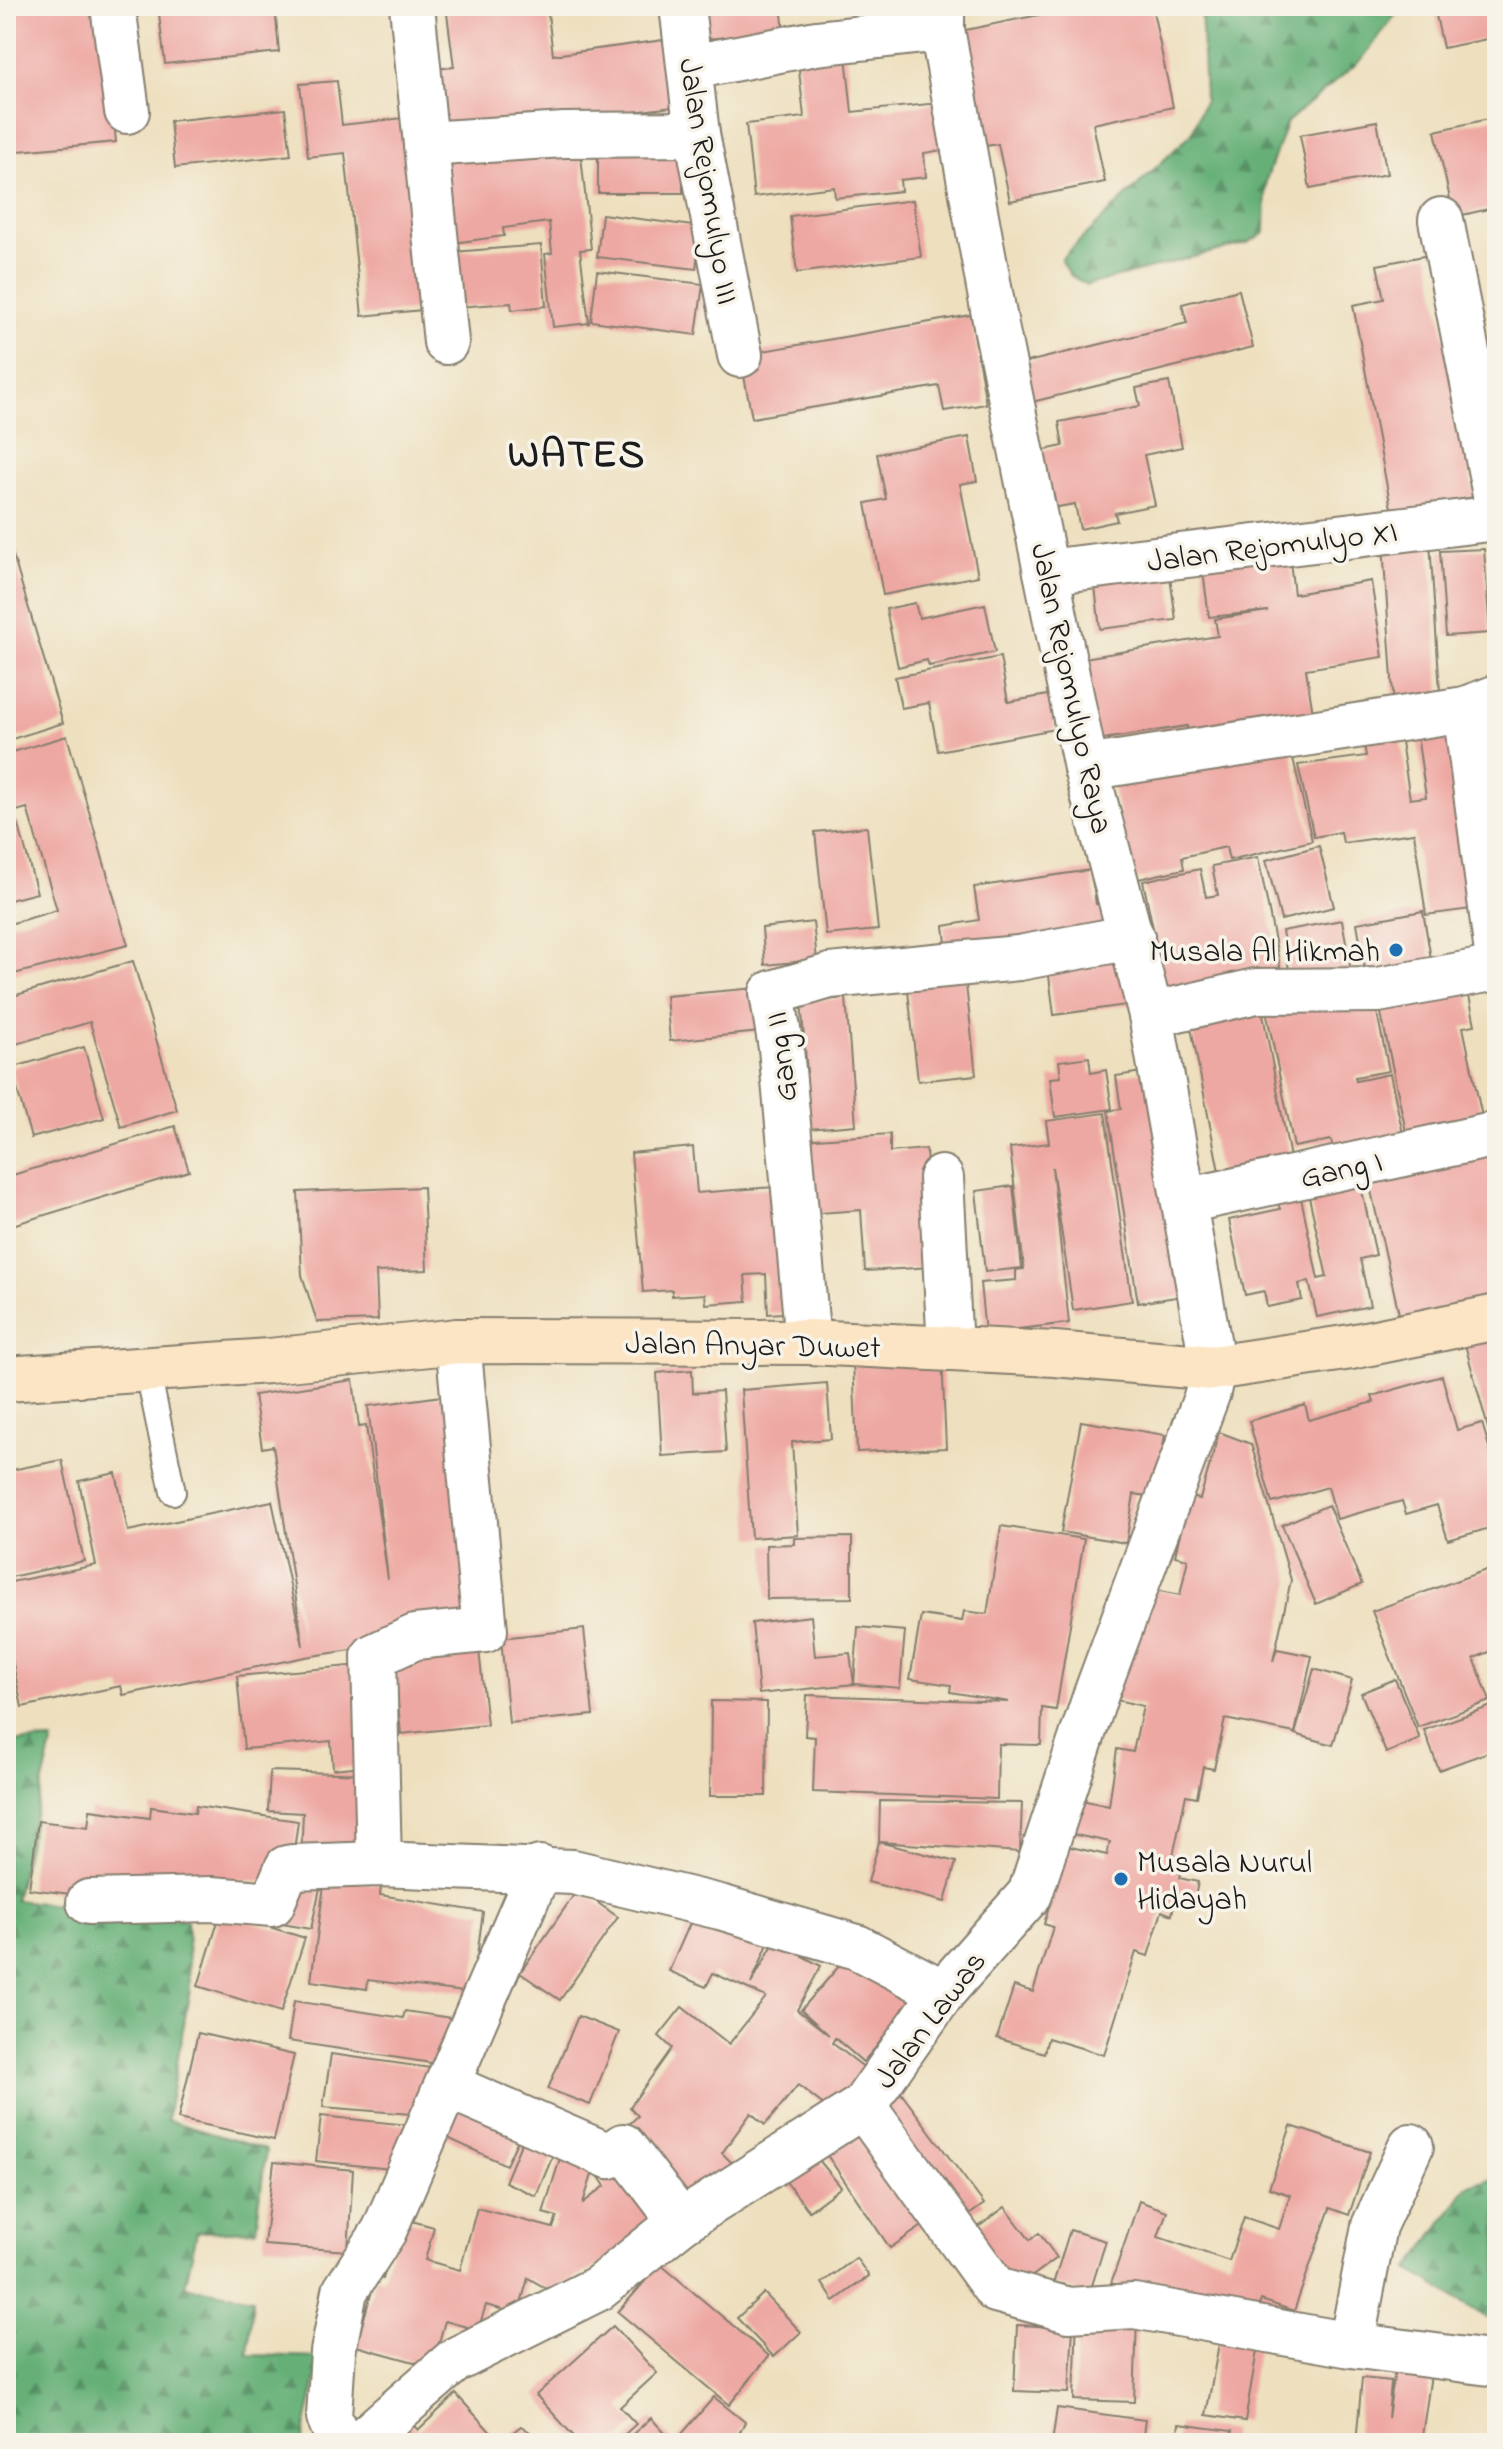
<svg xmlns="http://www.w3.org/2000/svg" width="1503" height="2449" font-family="'Indie Flower',sans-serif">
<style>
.forest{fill:url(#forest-firs);stroke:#41664a;stroke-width:2}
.building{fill:#eea8a3}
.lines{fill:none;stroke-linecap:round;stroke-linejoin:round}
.lane-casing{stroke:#857e6e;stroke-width:28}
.street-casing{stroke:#857e6e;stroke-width:48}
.secondary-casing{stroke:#857e6e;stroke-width:48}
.lane{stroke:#fff;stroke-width:24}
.street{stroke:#fff;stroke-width:44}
.secondary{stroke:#fce5c4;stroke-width:44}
.poi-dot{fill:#1f6fb2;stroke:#f7f3e8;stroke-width:3}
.labels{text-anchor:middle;stroke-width:7;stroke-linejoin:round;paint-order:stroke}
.street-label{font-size:32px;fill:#1c1c1c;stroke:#f7f3e8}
.poi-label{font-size:32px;fill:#1c1c1c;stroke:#f7f3e8;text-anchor:end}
.district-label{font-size:40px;font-weight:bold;letter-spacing:2px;fill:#1c1c1c;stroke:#f7f3e8}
</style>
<defs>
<pattern id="forest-firs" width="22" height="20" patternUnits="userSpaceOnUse" patternTransform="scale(2)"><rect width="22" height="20" fill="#66b078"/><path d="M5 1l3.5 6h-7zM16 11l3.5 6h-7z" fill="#538e62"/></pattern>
</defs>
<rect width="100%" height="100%" fill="#f7f3e8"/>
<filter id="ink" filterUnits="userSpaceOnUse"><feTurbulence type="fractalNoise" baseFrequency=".0125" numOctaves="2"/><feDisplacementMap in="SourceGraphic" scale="16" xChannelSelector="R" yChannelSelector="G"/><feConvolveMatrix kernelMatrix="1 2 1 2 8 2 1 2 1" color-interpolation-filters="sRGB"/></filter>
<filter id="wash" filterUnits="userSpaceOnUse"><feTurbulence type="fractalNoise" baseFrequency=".006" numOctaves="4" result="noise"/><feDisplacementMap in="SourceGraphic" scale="32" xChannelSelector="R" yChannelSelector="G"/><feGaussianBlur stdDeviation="1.8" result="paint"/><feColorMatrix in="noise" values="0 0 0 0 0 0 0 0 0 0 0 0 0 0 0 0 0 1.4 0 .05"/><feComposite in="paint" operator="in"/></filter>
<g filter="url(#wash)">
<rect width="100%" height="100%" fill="#eee0bf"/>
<g class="forest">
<polygon points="1201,6 1402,6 1362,59 1287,122 1266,180 1265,233 1247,243 1087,285 1070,275 1061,259 1192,133 1205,99"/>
<polygon points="53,1740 15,1900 187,1920 190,1989 167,2120 266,2150 256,2230 197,2232 185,2286 253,2298 248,2355 321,2357 302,2443 6,2443 6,1742"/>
<polygon points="1497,2177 1497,2324 1409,2269 1467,2187"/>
</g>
<g id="blocks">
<g class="building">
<polygon points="6,6 103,6 116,142 8,152"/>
<polygon points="158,6 275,6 279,52 165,64"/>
<polygon points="446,6 547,6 553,55 664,40 673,107 444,136 436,69 454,67"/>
<polygon points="703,6 781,6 784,31 707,39"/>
<polygon points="886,6 933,6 888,22"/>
<polygon points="1082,6 1152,6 1173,107 1093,124 1105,182 1010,201 998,144 980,147 956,32"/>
<polygon points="1434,6 1497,6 1497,37 1443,48"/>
<polygon points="845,47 852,112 938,103 943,150 924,153 926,177 900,180 901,191 835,198 834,187 754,197 746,124 804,117 797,52"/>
<polygon points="337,81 342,125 412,117 432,309 362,316 345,153 308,157 300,84"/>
<polygon points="285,109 291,155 175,168 170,121"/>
<polygon points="1497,117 1497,207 1454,217 1435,131"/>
<polygon points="1377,121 1387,174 1310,189 1300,135"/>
<polygon points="579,137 591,249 580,250 589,323 553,327 545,254 552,253 549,222 503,228 504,236 453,243 442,153"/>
<rect x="598" y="146" width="85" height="47"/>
<polygon points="913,200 921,257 797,273 790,216"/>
<polygon points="602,214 701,227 696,269 597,257"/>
<polygon points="541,245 546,306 512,310 511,303 457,307 453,252"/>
<polygon points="1429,255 1474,497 1436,504 1394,524 1353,305 1384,299 1377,265"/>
<polygon points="597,271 703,284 696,335 591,321"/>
<polygon points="1239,290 1253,347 1024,404 1015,365 1187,323 1182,304"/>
<polygon points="971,315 986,404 944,411 939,386 752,418 740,355"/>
<polygon points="1169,382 1182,447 1144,455 1155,505 1115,513 1117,521 1080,529 1075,504 1041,510 1030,453 1063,446 1059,422 1140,406 1136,388"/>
<polygon points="969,437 977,481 960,484 978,576 883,595 866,503 886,499 877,454"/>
<polygon points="6,532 63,723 6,741"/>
<polygon points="1430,542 1441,706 1394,709 1383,545"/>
<polygon points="1484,549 1490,633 1446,636 1440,551"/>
<polygon points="1289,553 1294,594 1371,581 1383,657 1306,669 1313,714 1188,734 1187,726 1097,740 1084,658 1218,636 1215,619 1268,611 1209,617 1202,564"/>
<polygon points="1169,569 1176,620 1100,629 1094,578"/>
<polygon points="915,603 919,618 985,604 995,652 929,666 927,660 898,667 886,609"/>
<polygon points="1000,657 1008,702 1048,695 1055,729 938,751 929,703 901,708 895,677"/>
<polygon points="1453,723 1479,908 1426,915 1414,833 1343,843 1341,832 1314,837 1298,765 1366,756 1362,734 1399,729 1410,799 1426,797 1416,728"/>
<polygon points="67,736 128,945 6,976 6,925 57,910 27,808 6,814 6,754"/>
<polygon points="1290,745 1312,841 1229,860 1226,847 1182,857 1184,869 1134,880 1110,773"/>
<polygon points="18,822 37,893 6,901 6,826"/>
<polygon points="867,827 878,930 826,935 815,832"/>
<polygon points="1319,846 1334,907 1281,920 1266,860"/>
<polygon points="1258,857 1281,971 1168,999 1143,881 1200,869 1206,897 1218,895 1212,866"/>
<polygon points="1091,870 1096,904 1114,901 1119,934 948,959 944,926 979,920 974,887"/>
<polygon points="1423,911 1434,977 1368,987 1357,923"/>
<polygon points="1342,920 1352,976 1292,986 1282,931"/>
<polygon points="813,922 817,960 765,965 762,928"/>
<polygon points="1126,949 1134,1004 1054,1015 1047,960"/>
<polygon points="133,961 177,1110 121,1127 90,1022 6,1047 6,998"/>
<polygon points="964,967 976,1075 918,1081 906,973"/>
<polygon points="1466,981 1475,1025 1463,1027 1485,1131 1409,1146 1378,999"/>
<polygon points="756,988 760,1032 670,1041 666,996"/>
<polygon points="846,998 856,1125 796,1130 791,1073 807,1072 801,1002"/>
<polygon points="1260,998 1293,1174 1222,1187 1188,1012"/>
<polygon points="1374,998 1389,1071 1355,1077 1356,1081 1390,1074 1406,1148 1336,1162 1331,1140 1294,1147 1266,1010"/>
<polygon points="84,1047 104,1118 31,1138 11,1068"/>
<polygon points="1089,1057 1091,1073 1106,1070 1112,1109 1055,1117 1050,1078 1061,1077 1059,1061"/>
<polygon points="1155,1070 1195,1294 1138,1303 1108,1111 1121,1109 1116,1076"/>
<polygon points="1105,1113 1132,1301 1073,1310 1052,1167 1069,1323 985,1333 980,1283 1016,1280 1016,1270 1024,1269 1010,1148 1049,1143 1046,1121"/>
<polygon points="175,1126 189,1171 6,1227 6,1177"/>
<polygon points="890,1134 890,1152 926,1149 933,1267 865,1271 861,1210 805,1214 801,1140"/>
<polygon points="6,1137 12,1155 6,1156"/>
<polygon points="1497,1143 1497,1301 1401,1323 1367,1173"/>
<polygon points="693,1147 697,1193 787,1186 797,1312 768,1314 766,1274 745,1275 747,1301 706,1304 705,1294 672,1296 672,1290 643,1292 631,1153"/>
<polygon points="1359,1177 1376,1255 1360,1259 1370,1306 1317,1317 1309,1281 1299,1284 1302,1300 1267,1307 1264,1291 1245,1295 1229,1220 1280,1209 1277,1198 1300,1193 1318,1279 1327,1277 1307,1188"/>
<polygon points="1013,1186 1022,1268 985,1272 976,1191"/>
<polygon points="423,1187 427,1270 376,1272 378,1320 317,1322 302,1275 298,1192"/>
<polygon points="1497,1334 1497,1457 1496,1457 1464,1341"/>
<polygon points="942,1357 946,1448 857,1452 853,1361"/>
<polygon points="692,1370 693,1393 722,1391 726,1452 662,1456 657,1373"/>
<polygon points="1442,1376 1457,1430 1482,1423 1497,1474 1497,1526 1448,1540 1437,1505 1406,1514 1402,1501 1337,1519 1328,1487 1272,1503 1249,1421 1305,1405 1309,1420 1374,1402 1372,1396"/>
<polygon points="353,1380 359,1427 366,1426 388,1579 368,1406 457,1394 479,1612 398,1643 305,1657 123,1695 121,1686 22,1707 6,1631 6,1583 96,1565 79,1481 116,1473 128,1531 272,1501 303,1646 273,1446 262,1448 254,1395"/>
<polygon points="827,1383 831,1439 792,1442 798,1535 751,1538 741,1390"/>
<polygon points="1081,1421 1165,1435 1155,1497 1134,1494 1126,1543 1061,1532"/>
<polygon points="1219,1432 1251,1444 1291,1580 1273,1661 1277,1649 1312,1656 1295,1733 1225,1719 1214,1769 1203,1767 1197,1797 1186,1795 1173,1856 1184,1858 1179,1878 1198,1882 1193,1908 1174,1903 1172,1915 1162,1911 1148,1956 1136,1952 1104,2055 1048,2038 1044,2053 997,2038 1014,1986 1033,1992 1053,1927 1044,1924 1066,1846 1107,1855 1110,1842 1061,1832 1068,1797 1109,1806 1117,1749 1133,1752 1143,1706 1112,1699 1150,1589 1180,1595 1188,1559 1175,1556 1188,1497 1200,1499"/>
<polygon points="62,1460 84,1561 6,1578 6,1471"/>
<polygon points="1328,1505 1362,1584 1316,1604 1282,1525"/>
<polygon points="1001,1526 1084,1539 1056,1710 1042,1708 1041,1745 998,1744 997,1799 813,1792 815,1737 805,1736 807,1695 1009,1702 950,1692 951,1685 910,1679 921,1615 962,1621 964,1611 987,1614"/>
<polygon points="852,1537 852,1598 767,1599 766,1545 794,1544 794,1538"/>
<polygon points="1494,1567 1497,1576 1497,1649 1474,1658 1490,1701 1418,1727 1372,1611"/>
<polygon points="811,1616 815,1656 850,1653 854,1684 759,1694 752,1623"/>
<polygon points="858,1627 905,1631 900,1688 854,1684"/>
<polygon points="584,1629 593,1715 509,1723 501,1638"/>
<polygon points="478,1640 487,1725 401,1734 393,1648"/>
<polygon points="361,1665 363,1766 333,1769 331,1741 244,1749 237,1676"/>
<polygon points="1314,1669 1352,1680 1333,1745 1295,1734"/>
<polygon points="6,1679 12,1700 6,1702"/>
<polygon points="1395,1679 1420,1739 1386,1753 1361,1693"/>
<polygon points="711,1701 767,1702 766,1796 710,1796"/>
<polygon points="1497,1704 1497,1749 1439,1770 1424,1730"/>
<polygon points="270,1771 369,1774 366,1860 301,1857 303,1813 268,1811"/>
<polygon points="880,1801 1022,1803 1020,1852 879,1842"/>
<polygon points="196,1806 298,1821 293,1858 275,1883 239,1879 238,1889 142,1877 140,1892 79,1895 29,1889 38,1821 88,1827 90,1810 150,1818 151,1807 195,1813"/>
<polygon points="879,1842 956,1862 945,1902 868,1882"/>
<polygon points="287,1872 322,1879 311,1929 276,1923"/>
<polygon points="325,1878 381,1885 380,1895 483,1912 472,1993 368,1980 367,1989 311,1981"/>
<polygon points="578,1889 618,1917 560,2000 520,1973"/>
<polygon points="221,1912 305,1938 281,2012 198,1986"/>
<polygon points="695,1912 768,1944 751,1984 775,1941 821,1966 797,2010 829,2035 801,2010 853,1950 915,2003 863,2062 835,2038 832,2043 865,2068 830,2110 798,2085 765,2125 751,2113 722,2153 737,2168 681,2213 616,2136 638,2116 630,2107 672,2048 659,2036 682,2007 729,2044 766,1997 713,1973 706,1987 669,1971"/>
<polygon points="294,2001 403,2018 405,2011 458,2019 451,2066 288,2041"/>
<polygon points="578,2016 619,2032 590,2105 548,2089"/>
<polygon points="198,2033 294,2055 274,2140 178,2119"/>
<polygon points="331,2054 445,2070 424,2115 323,2107"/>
<polygon points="901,2093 984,2204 958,2223 875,2112"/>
<polygon points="455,2095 524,2127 506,2165 437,2133"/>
<polygon points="321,2116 409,2125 391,2169 316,2161"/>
<polygon points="1291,2126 1370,2152 1349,2215 1330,2208 1294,2311 1261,2300 1254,2320 1172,2303 1111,2283 1139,2201 1167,2211 1158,2237 1229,2261 1244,2217 1279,2229 1290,2195 1269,2188"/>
<polygon points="868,2128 931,2220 890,2248 827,2155"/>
<polygon points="527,2129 559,2141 536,2196 505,2182"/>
<polygon points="563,2149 597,2159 583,2203 605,2186 597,2174 622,2154 673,2217 620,2254 551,2291 528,2278 518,2314 486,2305 478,2330 445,2321 432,2367 356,2346 376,2277 383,2279 400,2218 434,2227 425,2260 460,2270 477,2208 553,2228 557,2217 543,2213"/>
<polygon points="815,2155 841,2187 809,2211 784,2179"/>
<polygon points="274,2162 353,2170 348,2251 264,2245"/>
<polygon points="1005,2207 1030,2240 1039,2233 1057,2258 1016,2288 973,2231"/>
<polygon points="1070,2230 1106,2241 1089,2295 1053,2284"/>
<polygon points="856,2258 869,2276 834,2301 822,2283"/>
<polygon points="660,2264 769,2356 729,2405 618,2312"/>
<polygon points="764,2293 801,2332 774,2357 737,2318"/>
<polygon points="1077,2316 1137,2318 1134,2402 1074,2400"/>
<polygon points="1017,2325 1073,2328 1069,2393 1014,2391"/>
<polygon points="613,2326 657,2373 620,2407 636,2424 615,2443 580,2443 536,2395"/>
<polygon points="1220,2338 1258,2345 1245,2421 1206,2415"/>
<polygon points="1396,2363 1432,2368 1421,2443 1356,2443 1362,2378 1391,2381 1388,2418"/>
<polygon points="456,2394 495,2437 489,2443 399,2443 389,2432 406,2417 418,2430"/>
<polygon points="714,2397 745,2422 734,2443 623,2443 651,2418 674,2443"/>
<polygon points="1057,2408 1145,2420 1142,2443 1052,2443"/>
<polygon points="1179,2424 1232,2431 1230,2443 1176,2443"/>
<polygon points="521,2426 547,2443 499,2443"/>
</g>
</g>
</g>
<g filter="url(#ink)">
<use href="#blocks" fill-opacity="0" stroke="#857e6e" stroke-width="2"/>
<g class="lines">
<g class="lane-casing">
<polyline id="lane" points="147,1367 173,1492"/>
</g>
<g class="street-casing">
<g id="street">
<polyline points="113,6 127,111"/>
<polyline points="412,6 446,342"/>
<polyline points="682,6 697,134 740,355"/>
<polyline points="691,67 816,43 942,29"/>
<polyline points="426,144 564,135 697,134"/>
<polyline points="1441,220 1497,505"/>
<polyline points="1046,572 1497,518"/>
<polyline points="1465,709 1497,953"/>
<polyline points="1086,768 1465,709 1497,697"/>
<polyline points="1151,1015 1256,991 1378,990 1497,968"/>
<polyline points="941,1178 950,1349"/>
<polyline points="1185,1201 1497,1134"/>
<polyline points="808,1342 781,1048 772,993 830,976 1019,958 1132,937"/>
<polyline points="379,1864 374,1656 415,1637 485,1630 458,1341"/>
<polyline points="89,1902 212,1899 272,1904 287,1868 293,1867 379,1864 573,1872 720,1907 857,1947 943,1992"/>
<polyline points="448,2086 609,2156 623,2146 681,2222"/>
<polyline points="863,2106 996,2290 1069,2310 1134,2306 1351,2345 1497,2364"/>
<polyline points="1351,2345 1374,2226 1411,2146"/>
<polyline points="340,2443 329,2417 333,2352 345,2291 384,2231 540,1868"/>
<polyline points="360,2443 455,2360 599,2288 681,2222 863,2106 943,1992 1030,1894 1096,1694 1208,1392 1213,1368 1151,1015 1086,768 997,331 942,29 942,6"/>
</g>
</g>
<g class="secondary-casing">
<polyline id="secondary" points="6,1379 269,1361 458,1341 808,1342 1055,1354 1213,1368 1351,1347 1497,1317"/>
</g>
<use href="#lane" class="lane"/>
<use href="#street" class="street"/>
<use href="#secondary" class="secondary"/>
</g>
</g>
<g class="poi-dot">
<circle cx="1396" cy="950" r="8"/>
<circle cx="1121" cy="1879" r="8"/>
</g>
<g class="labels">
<g class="street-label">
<text transform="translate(710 181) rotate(81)" y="11">Jalan Rejomulyo III</text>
<text transform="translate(1272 545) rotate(-7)" y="11">Jalan Rejomulyo XI</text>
<text transform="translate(1073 688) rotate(78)" y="11">Jalan Rejomulyo Raya</text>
<text transform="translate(780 1057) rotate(-97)" y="11">Gang II</text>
<text transform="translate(1341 1168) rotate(-12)" y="11">Gang I</text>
<text transform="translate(753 1344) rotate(1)" y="11">Jalan Anyar Duwet</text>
<text transform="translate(929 2019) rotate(-53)" y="11">Jalan Lawas</text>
</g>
<g class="poi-label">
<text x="1380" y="961">Musala Al Hikmah</text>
<text x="1137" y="1872" text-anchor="start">Musala Nurul<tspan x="1137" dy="37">Hidayah</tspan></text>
</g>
<g class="district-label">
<text x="577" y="466">WATES</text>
</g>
</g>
<rect width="1503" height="2449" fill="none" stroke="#f7f3e8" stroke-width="32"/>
</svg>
